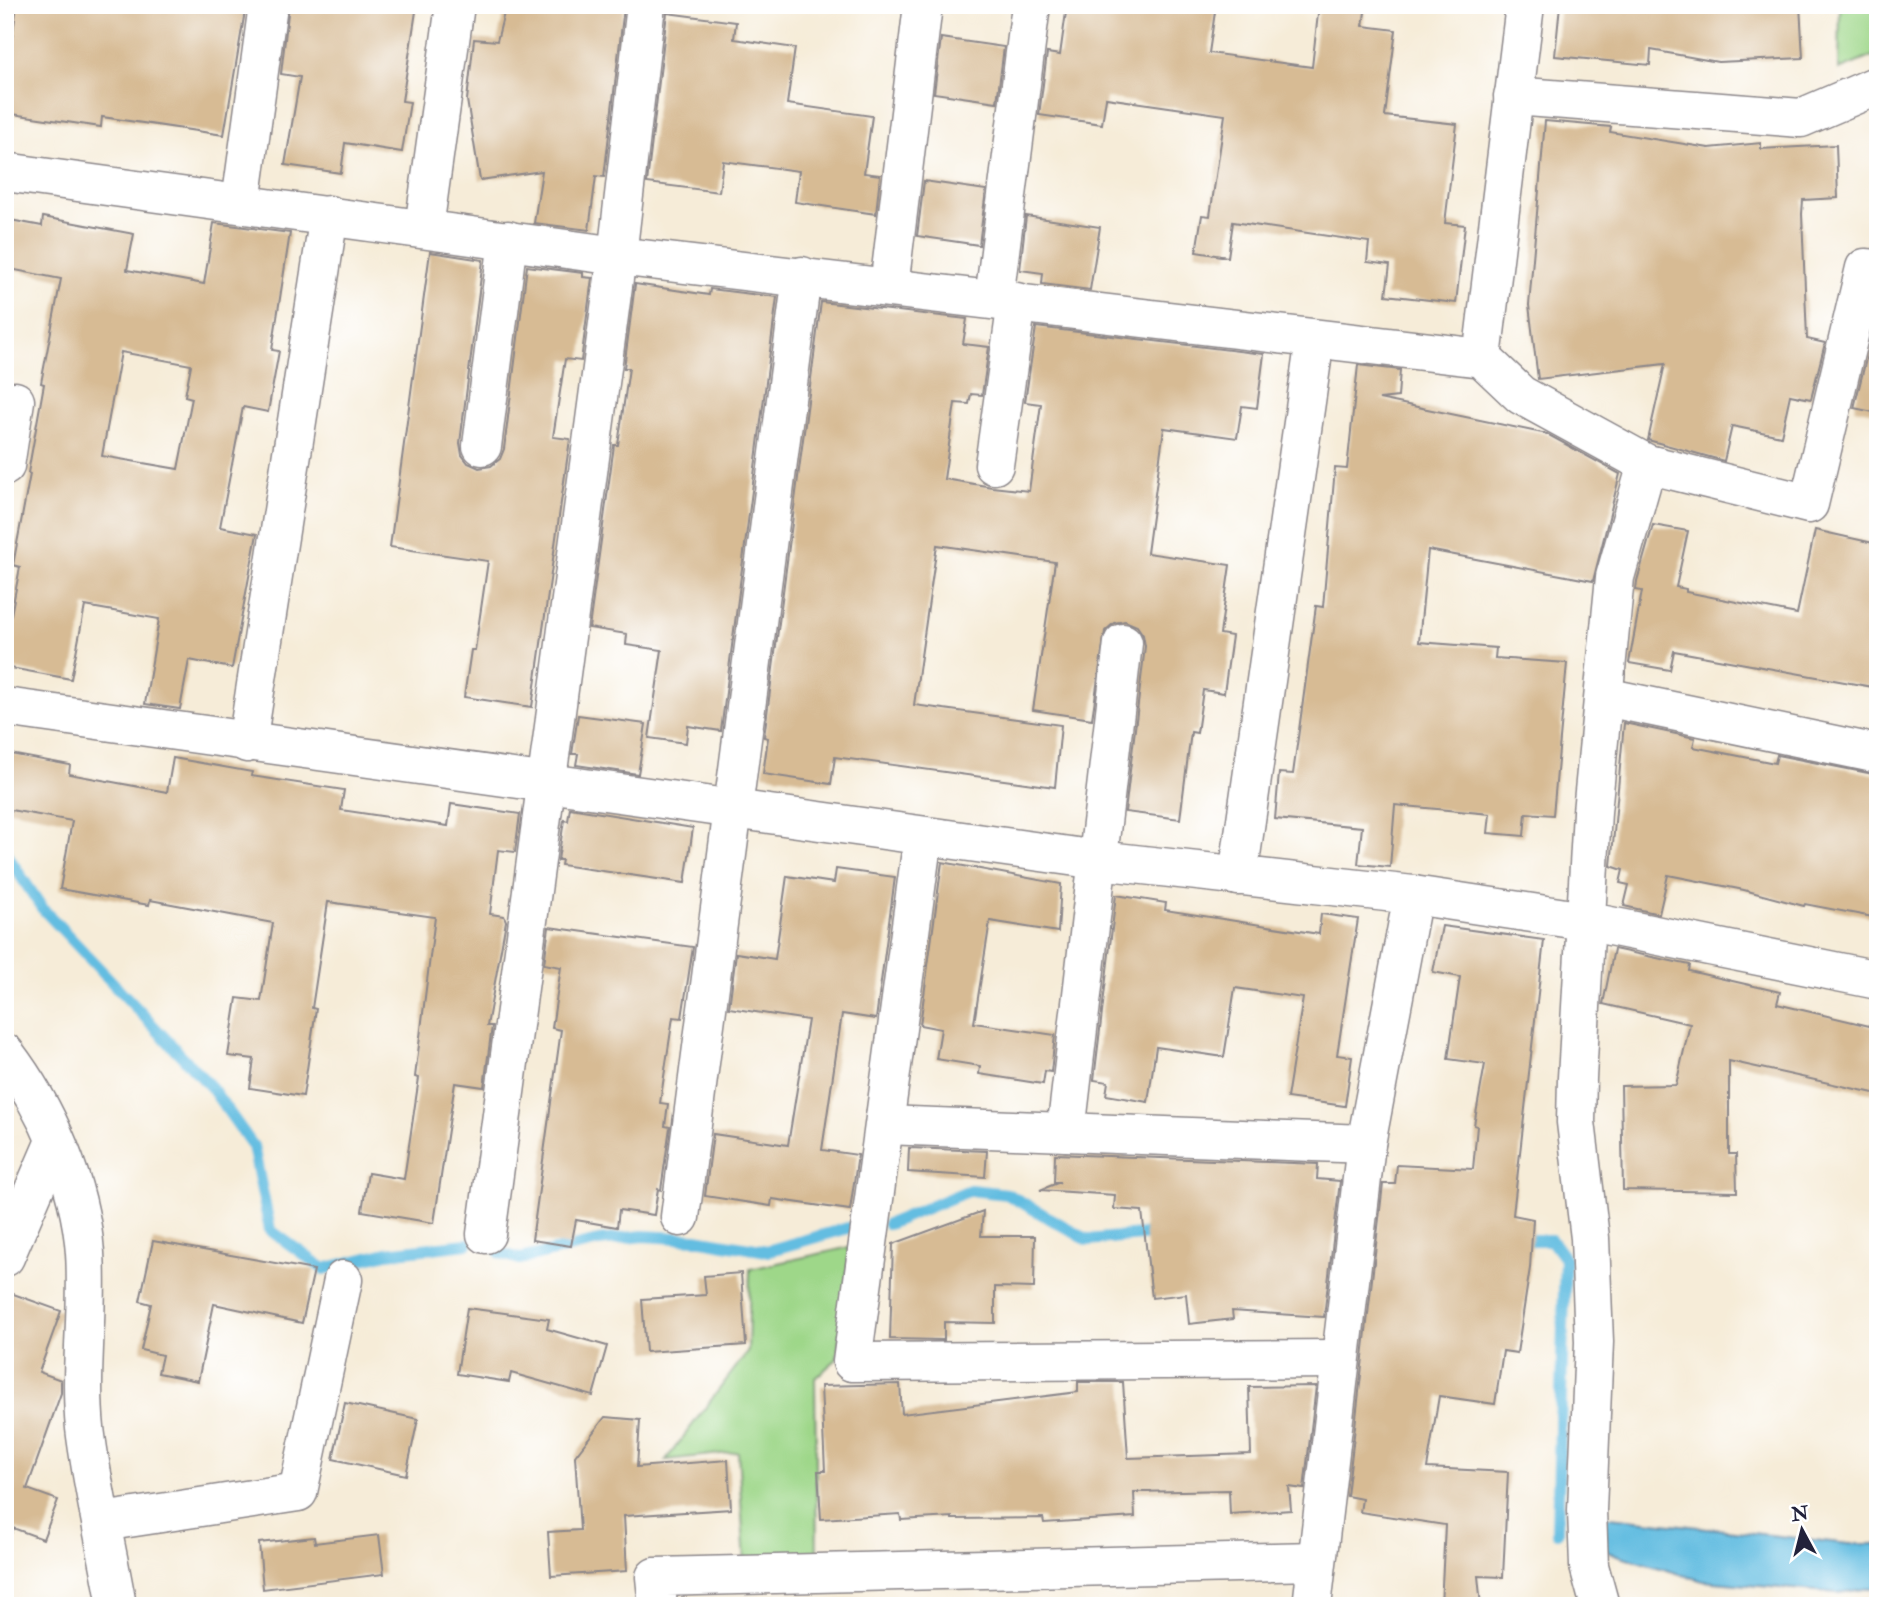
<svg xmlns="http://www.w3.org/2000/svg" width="1883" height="1611" font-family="'IM FELL Double Pica',serif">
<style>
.green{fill:#9ed789;stroke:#607c62;stroke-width:2}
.water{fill:#64bde1;stroke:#43708e;stroke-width:2}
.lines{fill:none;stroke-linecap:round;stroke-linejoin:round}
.stream{stroke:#64bde1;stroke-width:12}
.building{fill:#d7bb94;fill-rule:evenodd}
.minor-casing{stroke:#8c878a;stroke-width:41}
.minor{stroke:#fff;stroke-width:38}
</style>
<rect width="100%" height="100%" fill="#fff"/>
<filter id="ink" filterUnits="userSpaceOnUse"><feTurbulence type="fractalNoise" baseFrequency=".0143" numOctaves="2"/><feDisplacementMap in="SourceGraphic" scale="14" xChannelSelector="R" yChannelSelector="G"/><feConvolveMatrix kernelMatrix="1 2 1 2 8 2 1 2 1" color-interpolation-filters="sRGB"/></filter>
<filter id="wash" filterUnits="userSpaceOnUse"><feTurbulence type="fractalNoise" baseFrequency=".00686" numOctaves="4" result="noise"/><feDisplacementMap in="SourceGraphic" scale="28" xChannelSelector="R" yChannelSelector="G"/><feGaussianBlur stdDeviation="1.57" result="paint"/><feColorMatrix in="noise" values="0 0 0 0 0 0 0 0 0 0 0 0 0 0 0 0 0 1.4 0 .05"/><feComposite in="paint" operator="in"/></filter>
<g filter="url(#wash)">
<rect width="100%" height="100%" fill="#f6ecd8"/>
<g class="green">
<polygon points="1840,5 1878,5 1878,54 1839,70"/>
<polygon points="850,1247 837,1359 815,1378 817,1562 745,1564 738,1452 666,1460 748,1351 750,1269"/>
</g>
<polygon class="water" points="1601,1516 1849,1544 1878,1544 1878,1587 1838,1593 1703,1581 1604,1551"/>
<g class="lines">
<g class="stream">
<polyline points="5,852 42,908 211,1087 253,1146 270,1230 324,1269 387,1253 467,1244"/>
<polyline points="888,1224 970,1190 1007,1194 1088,1240 1162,1233"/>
<polyline points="1516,1240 1551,1240 1565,1259 1557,1532"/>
<polyline points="500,1253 520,1259 599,1241 643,1236 696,1239 767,1251 848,1228"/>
</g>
</g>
<g id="blocks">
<g class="building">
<polygon points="17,5 246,5 224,135 102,117 101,127 5,113 5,86"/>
<polygon points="289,5 417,5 402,101 410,102 402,152 345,143 341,173 285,165 300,77 281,74"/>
<polygon points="506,5 624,7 604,177 596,176 589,230 534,223 542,171 480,180 467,100 474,39 497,41"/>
<polygon points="1067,5 1216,5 1209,53 1312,67 1319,5 1366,5 1363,26 1396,30 1385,116 1457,124 1445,223 1465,225 1456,303 1386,295 1390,265 1367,262 1369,242 1233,222 1228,257 1196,252 1202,215 1210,216 1225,115 1106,98 1102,124 1039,115 1047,53 1060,55"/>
<polygon points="1560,5 1800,5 1803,58 1718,62 1651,50 1650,65 1555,56"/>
<polygon points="667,13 736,22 734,39 795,48 787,104 872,116 864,173 880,175 876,214 795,202 799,171 723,161 719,192 647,183"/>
<polygon points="941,38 1004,47 997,102 934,93"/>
<polygon points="1545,121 1611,127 1610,132 1709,148 1761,143 1761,149 1836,145 1838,198 1803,200 1802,214 1807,339 1825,343 1811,399 1790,395 1781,436 1732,426 1724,461 1648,440 1665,364 1538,379 1529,305"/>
<polygon points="924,181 986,190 979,245 917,236"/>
<polygon points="1026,216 1100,227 1090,290 1042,284 1043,273 1020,270"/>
<path d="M43 217 134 234 127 270 204 284 214 223 290 233 272 350 279 351 268 412 243 407 220 527 257 534 232 668 189 660 180 709 145 704 159 619 85 606 71 679 5 667V647L20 567 13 565 30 474 28 473 44 384 41 383 61 279 5 268V219L42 226ZM121 352 191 365 185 396 192 398 178 469 102 456Z"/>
<polygon points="430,252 483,260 460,443 462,455 468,463 479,468 491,466 500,459 504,449 527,266 583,273 583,277 592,278 581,361 565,359 553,437 570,439 532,707 464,697 471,650 475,650 488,561 390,547"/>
<polygon points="635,284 709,295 710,289 777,297 721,731 688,726 686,743 649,738 662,650 626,645 627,634 589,628 614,445 618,445 629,368 624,368"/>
<polygon points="821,302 967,319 963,344 989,347 982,395 971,394 969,404 955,403 944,479 992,487 1029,491 1041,404 1025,402 1036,327 1264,354 1257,408 1242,406 1237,438 1164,428 1147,553 1230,565 1220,634 1232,636 1224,693 1203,690 1197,733 1191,732 1180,819 1125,812 1145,646 1143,635 1137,626 1125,621 1114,623 1105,631 1092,719 1033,710 1055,562 937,545 914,705 1061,725 1055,787 835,757 831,784 763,774 768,738 764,737"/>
<polygon points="1868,351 1878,354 1878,413 1854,408"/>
<polygon points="1358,365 1400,370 1398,397 1379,399 1547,434 1620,474 1593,581 1428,550 1419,642 1496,648 1495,658 1567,663 1553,815 1526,813 1524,836 1488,833 1490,814 1395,805 1390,867 1358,864 1362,827 1275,819 1279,773 1293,774 1316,606 1323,607 1335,468 1347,469"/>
<polygon points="1653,525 1688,531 1676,587 1686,589 1686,592 1797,614 1815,530 1878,544 1878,688 1674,651 1670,670 1629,663 1642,591 1636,590 1637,581"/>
<polygon points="578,715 646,724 638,774 576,765 578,754 572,754"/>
<polygon points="1624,723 1695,738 1693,747 1775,763 1777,755 1878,775 1878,918 1805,904 1804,906 1744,890 1668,875 1659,914 1624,906 1629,885 1620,883 1623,870 1611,866"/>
<polygon points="5,753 70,765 69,774 167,792 173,758 252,772 251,776 344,790 341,810 448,826 451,804 520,814 515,852 498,850 490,914 504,916 506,921 487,1026 492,1026 484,1087 455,1083 434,1223 362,1211 368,1173 404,1179 419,1078 415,1077 435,917 328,902 312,1008 316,1009 303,1096 250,1088 254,1059 228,1056 237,998 261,1001 273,923 150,900 149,905 60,889 72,821 5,809"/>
<polygon points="570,808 693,828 685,883 561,865 562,860 558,860 564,820 568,821"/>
<polygon points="942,862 1061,884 1058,932 990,921 974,1023 1055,1035 1051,1072 1045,1071 1043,1084 979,1074 980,1066 936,1059 941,1029 920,1025"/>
<polygon points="836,869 895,877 876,1019 842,1014 822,1150 858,1155 850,1210 772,1199 771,1206 705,1196 713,1134 788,1145 808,1020 729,1008 736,953 775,959 787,876 834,883"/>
<polygon points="1116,895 1166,903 1165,910 1319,934 1321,914 1358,919 1337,1055 1352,1057 1345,1106 1287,1098 1303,998 1235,988 1224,1057 1156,1047 1148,1102 1106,1095 1108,1082 1094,1080"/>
<polygon points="1442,926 1544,940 1513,1215 1533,1219 1530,1268 1517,1353 1503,1351 1495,1404 1439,1396 1427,1468 1508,1472 1503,1577 1478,1576 1481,1606 1441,1606 1445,1525 1360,1512 1362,1499 1347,1496 1383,1184 1395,1184 1397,1165 1473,1169 1477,1126 1474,1125 1485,1064 1448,1059 1460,977 1433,972"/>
<polygon points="549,927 693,947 682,1018 673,1017 660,1103 668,1104 665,1126 670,1127 661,1190 658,1189 654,1215 619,1210 617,1227 576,1220 571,1246 532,1240 561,1030 552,1028 561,967 544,964"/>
<polygon points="1614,949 1690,965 1689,971 1780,992 1777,1004 1878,1028 1878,1094 1729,1061 1729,1154 1736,1154 1737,1192 1623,1190 1621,1086 1676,1085 1690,1024 1603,1004"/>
<polygon points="909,1148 987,1151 985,1177 908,1172"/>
<polygon points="1055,1154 1318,1164 1317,1179 1340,1181 1324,1317 1232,1311 1233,1319 1189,1324 1186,1294 1152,1298 1142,1211 1114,1209 1115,1195 1040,1190 1060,1182 1054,1182"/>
<polygon points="983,1211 981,1236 1035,1236 1034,1288 995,1287 995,1323 944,1322 944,1340 890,1339 893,1244"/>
<polygon points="153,1241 314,1270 302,1323 214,1304 198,1381 158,1373 162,1355 141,1350 151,1304 140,1301"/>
<polygon points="741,1273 746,1345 646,1352 642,1299 706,1295 704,1276"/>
<polygon points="5,1291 61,1311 39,1372 61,1380 61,1393 27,1489 58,1500 43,1539 13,1528 10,1537 5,1536"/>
<polygon points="467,1308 549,1319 547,1329 607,1346 593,1396 511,1373 509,1382 457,1374"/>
<polygon points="1078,1382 1123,1382 1128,1458 1251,1454 1249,1387 1316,1386 1304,1489 1289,1487 1291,1510 1230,1514 1229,1490 1134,1492 1135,1517 1044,1523 1043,1518 952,1519 952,1517 901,1520 900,1514 821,1519 818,1471 825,1471 821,1386 900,1384 902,1414 1078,1392"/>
<polygon points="345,1403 418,1419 406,1475 333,1459"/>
<polygon points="605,1417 640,1420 637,1467 728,1460 731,1509 624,1516 627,1571 551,1576 548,1532 580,1530 575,1456"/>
<polygon points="379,1535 384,1574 263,1589 259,1543 314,1537 315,1543"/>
</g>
</g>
</g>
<g filter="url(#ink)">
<use href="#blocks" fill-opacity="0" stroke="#8c878a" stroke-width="2"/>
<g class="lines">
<g class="minor-casing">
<g id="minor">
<polyline points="1513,96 1801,118 1878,85"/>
<polyline points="5,172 617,256 1482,358 1521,395 1647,464 1809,504 1865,268 1878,269"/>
<polyline points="241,203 268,5"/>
<polyline points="424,228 455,5"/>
<polyline points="889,287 923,5"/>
<polyline points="994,299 1031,5"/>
<polyline points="1482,358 1525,5"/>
<polyline points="482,446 508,240"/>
<polyline points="994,465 1017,302"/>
<polyline points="5,466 15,401"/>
<polyline points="1605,697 1878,754"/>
<polyline points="5,707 1098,860 1413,895 1585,921 1878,980"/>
<polyline points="247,743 329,215"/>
<polyline points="923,836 852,1362 1340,1359"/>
<polyline points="1238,876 1315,339"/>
<path d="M5 1053C47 1108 80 1183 85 1253 89 1311 79 1370 85 1428 92 1487 107 1547 117 1606"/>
<polyline points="885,1125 1366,1144"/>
<polyline points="1066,1132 1123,643"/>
<polyline points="680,1217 802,276"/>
<polyline points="486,1234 617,256 646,5"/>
<polyline points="5,1257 55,1141"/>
<polyline points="102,1522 298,1492 343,1280"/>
<polyline points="658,1606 655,1577 1316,1561"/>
<polyline points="1312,1606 1366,1144 1413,895"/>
<polyline points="1600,1606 1589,1566 1587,1510 1594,1342 1590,1238 1576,1122 1577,1078 1592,812 1615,577 1647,464"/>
</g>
</g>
<use href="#minor" class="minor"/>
</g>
</g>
<rect width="1883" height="1611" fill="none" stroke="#fff" stroke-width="28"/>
<g transform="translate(1802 1530) rotate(353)" stroke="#ffffff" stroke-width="5" paint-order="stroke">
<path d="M0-5L12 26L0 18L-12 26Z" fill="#22223b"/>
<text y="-10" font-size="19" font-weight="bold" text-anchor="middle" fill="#22223b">N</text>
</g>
</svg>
